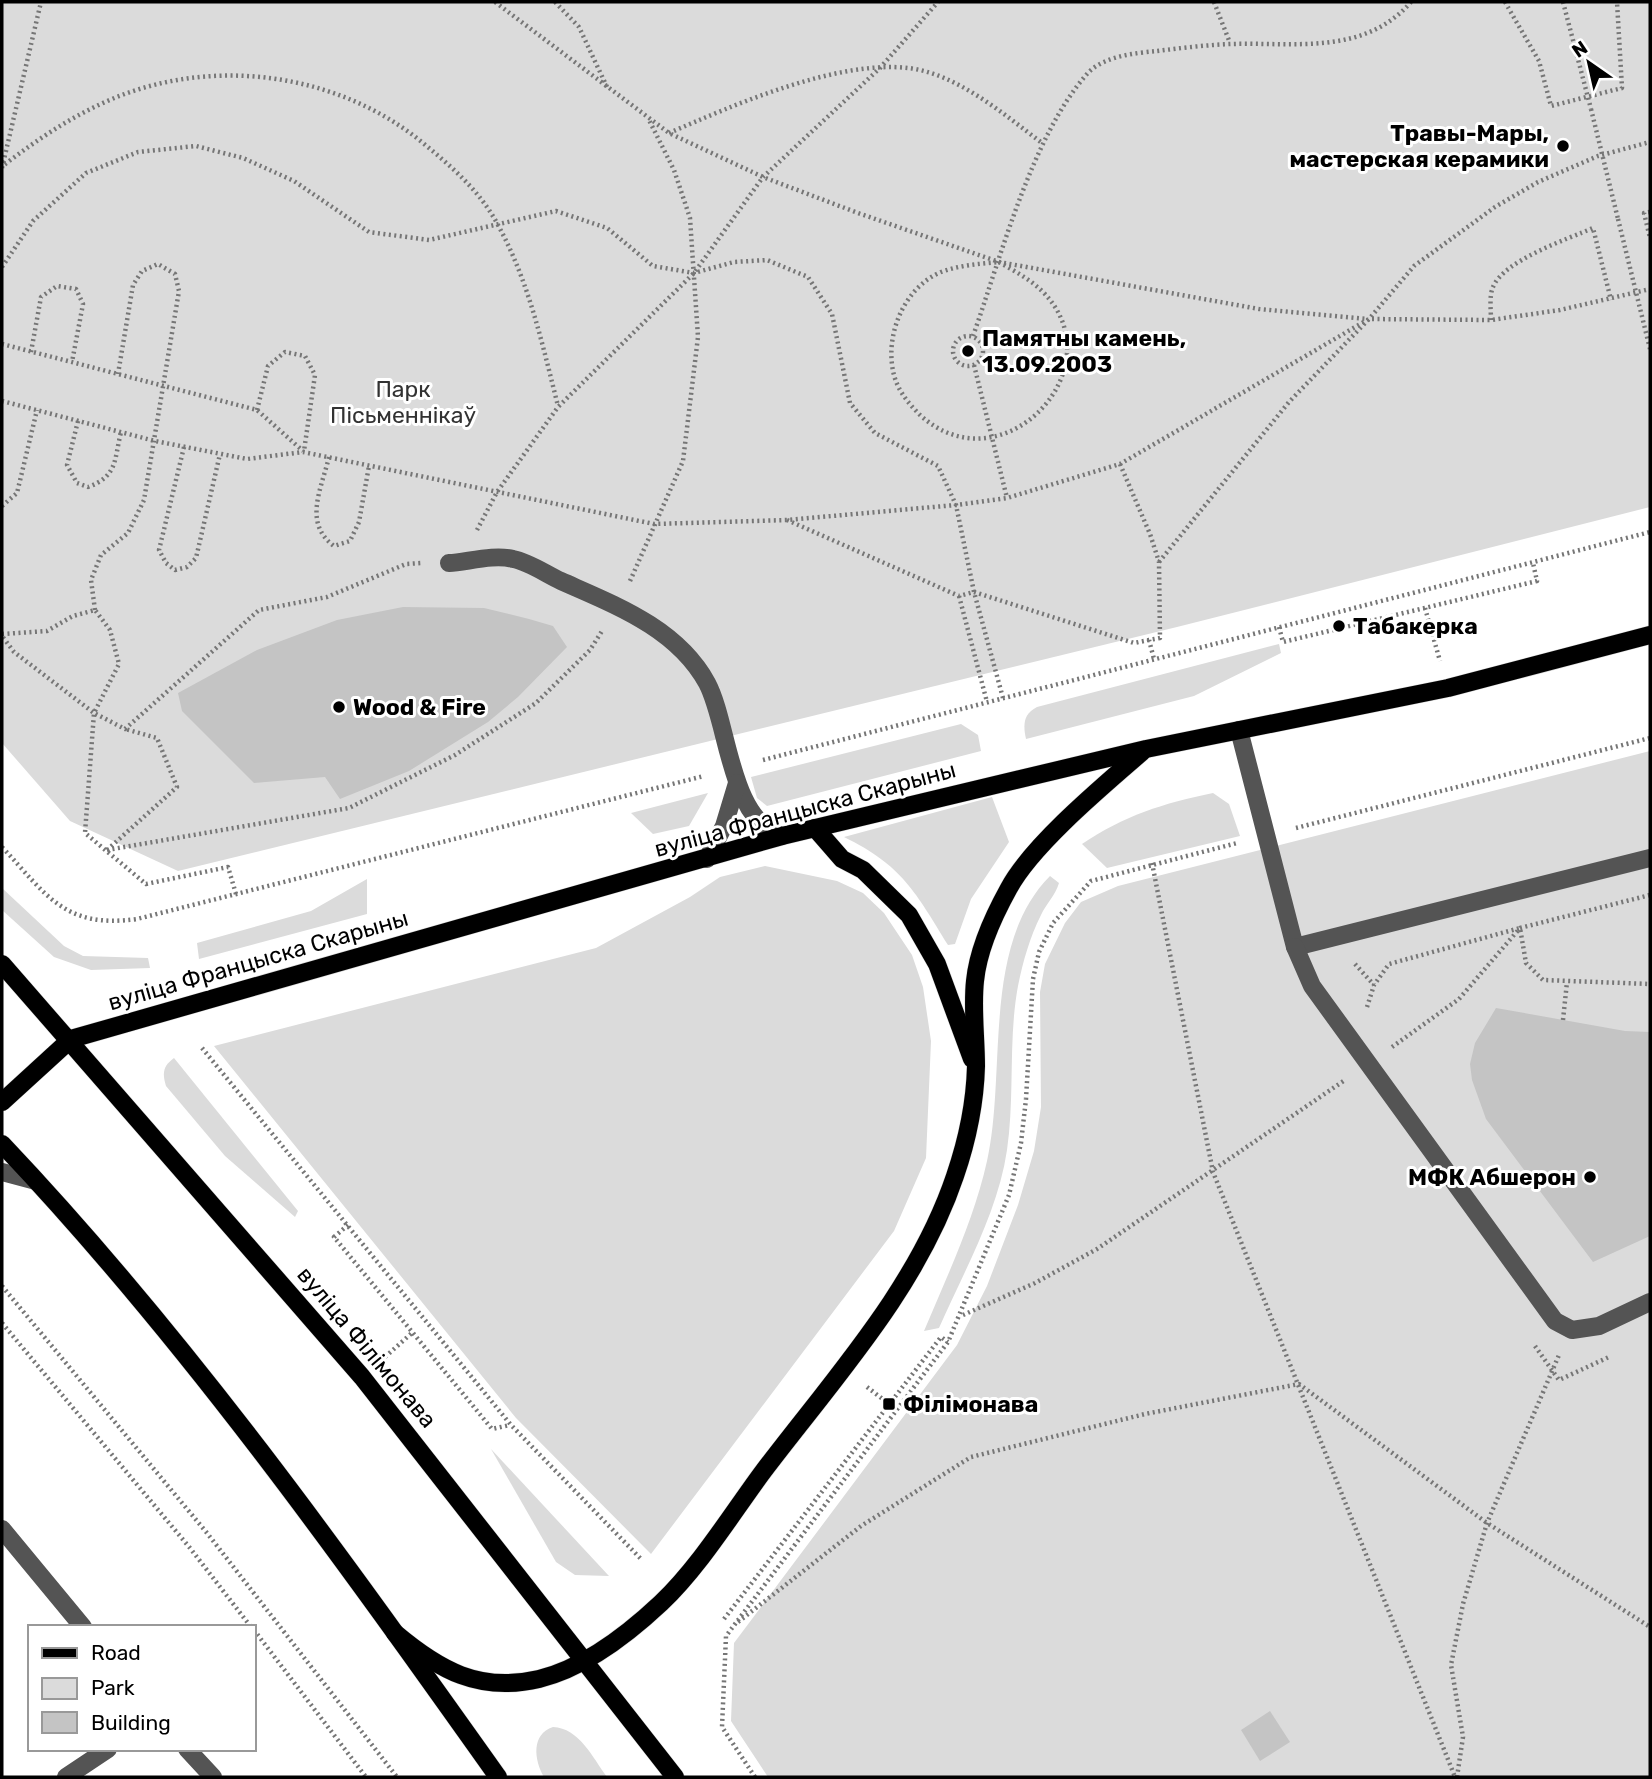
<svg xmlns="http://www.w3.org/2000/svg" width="1652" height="1779" font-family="Rubik,sans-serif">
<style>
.green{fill:#dbdbdb}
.building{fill:#c4c4c4}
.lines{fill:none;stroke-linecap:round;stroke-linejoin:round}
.major-casing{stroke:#dbdbdb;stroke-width:19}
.path{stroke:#767676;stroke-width:4.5;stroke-dasharray:2 3.5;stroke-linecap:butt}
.minor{stroke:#545454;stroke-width:18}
.major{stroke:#000;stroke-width:18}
.path-bridge{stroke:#767676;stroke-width:4.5;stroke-dasharray:2 3.5;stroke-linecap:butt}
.poi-dot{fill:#000;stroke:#fff;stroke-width:2.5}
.labels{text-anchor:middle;stroke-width:6;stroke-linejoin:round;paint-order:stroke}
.poi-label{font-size:23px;font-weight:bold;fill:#000;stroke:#fff;text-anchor:start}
.park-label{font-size:23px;fill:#323232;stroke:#fff}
.street-label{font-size:23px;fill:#000;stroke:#fff}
</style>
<rect width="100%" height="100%" fill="#fff"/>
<g class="green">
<polygon points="2,2 1650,2 1650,507 1177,627 178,871 70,821 2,743"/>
<path d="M1279 644 1281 653 1194 696 1026 739C1023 725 1023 714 1037 707Z"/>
<polygon points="961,724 978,735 981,751 767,806 757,798 751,777"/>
<polygon points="1650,751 1650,1777 768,1777 731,1721 734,1643 957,1345 987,1286 1018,1205 1034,1151 1041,1107 1040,992 1045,964 1065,923 1081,902 1118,886"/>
<polygon points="708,793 689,826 653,834 631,813"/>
<path d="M1213 793 1229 804 1240 836 1107 868 1082 844C1123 816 1164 803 1213 793Z"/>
<path d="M992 797 1009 842 971 899 955 944 948 945C916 893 902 865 844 837Z"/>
<polygon points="765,866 837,881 863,893 884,913 912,955 923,987 931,1041 926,1158 894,1231 651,1554 516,1418 214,1046 596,948 690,897 720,877"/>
<path d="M1050 876 1059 883C1055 896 1046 904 1041 915 1030 937 1023 961 1018 986 1008 1039 1015 1096 1007 1150 998 1212 964 1271 939 1328L924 1331C947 1276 974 1220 987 1161 1007 1073 981 945 1050 876Z"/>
<polygon points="367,879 367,914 199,959 197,943 311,911"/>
<polygon points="2,888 64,946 83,956 148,958 150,968 91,970 54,957 2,910"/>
<path d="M174 1058 298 1211 295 1217 225 1156 166 1086C162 1073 163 1066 174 1058Z"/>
<polygon points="491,1449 609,1576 575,1575 556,1562"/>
<path d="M553 1727C579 1728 593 1758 607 1777H544C534 1760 531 1734 553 1727Z"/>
</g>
<g class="building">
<polygon points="403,607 484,608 529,619 553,626 567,647 518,697 488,722 409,771 340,799 325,777 254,783 182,711 178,693 257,650 337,620"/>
<polygon points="1496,1008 1625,1031 1650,1032 1650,1236 1593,1262 1486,1119 1472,1080 1470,1064 1475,1043"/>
<polygon points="1270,1711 1290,1742 1260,1761 1241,1730"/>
</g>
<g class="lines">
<g class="major-casing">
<g id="major">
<polyline points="815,828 842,859 863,870 909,915 937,964 972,1059"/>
<polyline points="2,964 362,1377 675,1777"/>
<polyline points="2,1102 71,1039 782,836 1146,749 1448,688 1650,635"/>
<path d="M2 1144C186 1338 343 1559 498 1777"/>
<path d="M395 1633C439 1670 479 1693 539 1679 584 1668 628 1634 661 1603 699 1567 731 1515 762 1473 833 1379 917 1289 955 1176 967 1141 975 1104 976 1066 976 1038 972 1008 975 981 978 950 994 915 1009 888 1032 845 1104 785 1142 752"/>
</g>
</g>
<g class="path">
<polyline points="495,2 669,133 763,177 858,213 999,262 1259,309 1368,319"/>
<polyline points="555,2 579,27 607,87"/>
<polyline points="1214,2 1230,43"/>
<polyline points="1505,2 1539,61 1551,106 1622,88 1617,2"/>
<polyline points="1563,2 1591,109"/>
<path d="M669 133C734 105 836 60 908 68 956 73 1005 115 1042 143"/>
<path d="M2 161 4 165C38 139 72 116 112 99 214 56 338 73 423 143 452 167 480 191 498 225 529 282 542 343 558 406"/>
<polyline points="2,168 41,2"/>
<polyline points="1650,212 1644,213 1650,238"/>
<polyline points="1618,219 1650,349"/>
<path d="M999 262C1014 271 1030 279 1043 292 1118 368 1002 490 920 415 909 404 898 391 894 375 884 337 903 288 941 272 960 265 979 264 999 262Z"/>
<polyline points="2,267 33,221 86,173 138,152 196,146 243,158 294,181 369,232 429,240 556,211 607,228 653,266 694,273 734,262 767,260 808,277 832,314 850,403 875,433 938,466 956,505 974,592 1003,698"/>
<path d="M1491 320C1491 311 1489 296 1493 287 1504 260 1568 239 1593 228L1611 300"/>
<circle cx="968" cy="351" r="15"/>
<path d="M973 336C1001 257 1032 136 1087 74 1103 56 1135 53 1157 51 1181 48 1206 45 1231 44 1294 42 1364 56 1411 2"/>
<polyline points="2,344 257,410 303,451"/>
<polyline points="31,352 41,297 57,286 76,289 83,304 72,362"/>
<polyline points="974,365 1007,498"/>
<polyline points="2,401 155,441 247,459 303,452 654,524 787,520 956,505 1007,498 1120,464 1369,319 1491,320 1560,310 1650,289"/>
<polyline points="257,410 268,366 285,352 305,356 315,375 304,451"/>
<path d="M78 421 67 465 77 483 88 487C118 476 114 460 121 432"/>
<polyline points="184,447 159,550 166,563 175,570 187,567 196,558 220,454"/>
<path d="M329 457C321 490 303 523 334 546L350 541 359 522 369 466"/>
<polyline points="1120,464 1150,534 1159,562 1160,638 1149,640 1154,659"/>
<polyline points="2,506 17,493 37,410"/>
<polyline points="787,520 959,596 974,592 1134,643 1149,640"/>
<polyline points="477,530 497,492 558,407 694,273 763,177 880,68 938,2"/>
<polyline points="1159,562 1289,402 1369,319 1414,266 1495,207 1538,182 1598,156 1650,142"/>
<polyline points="630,581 683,461 698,337 690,218 674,170 648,118"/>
<polyline points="959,596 987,702"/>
<polyline points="1425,608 1440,661"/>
<polyline points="95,610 91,580 101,555 128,533 144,500 179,291 175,274 158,264 142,271 133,285 118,374"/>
<polyline points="1279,627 1283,642 1537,581 1533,563"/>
<polyline points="2,634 47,631 73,616 95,610 110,630 119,664 94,713 14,652 2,636"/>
<polyline points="763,760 1650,532"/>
<polyline points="1296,828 1650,738"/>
<path d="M2 847C47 895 64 929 137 919L704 776"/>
<polyline points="107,850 349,808 455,755 536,703 590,650 602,631"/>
<polyline points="107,850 177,787 157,738 125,729"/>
<polyline points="1152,863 1213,1172 1455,1777"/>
<polyline points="236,894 228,867 146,884 85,833 94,713 125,729 259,610 327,597 406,564 421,563"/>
<polyline points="1355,964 1374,985"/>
<polyline points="1367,1007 1374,985 1389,964 1520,928 1526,963 1543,980 1650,984"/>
<polyline points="1563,1020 1567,982"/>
<polyline points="1392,1047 1459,999 1520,928 1650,895"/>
<polyline points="202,1048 511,1425 642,1560"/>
<polyline points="348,1225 334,1237 492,1429 510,1425"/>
<polyline points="2,1286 207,1533 397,1777"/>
<polyline points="963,1315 1035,1283 1097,1249 1345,1080"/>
<polyline points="2,1323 190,1548 251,1627"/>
<polyline points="1535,1346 1559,1380 1609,1357"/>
<polyline points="385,1357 413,1332"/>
<polyline points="867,1387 889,1404"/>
<polyline points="724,1619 941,1337 948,1342"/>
<polyline points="738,1622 861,1526 971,1457 1145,1414 1299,1384 1487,1523 1650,1627"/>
<polyline points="254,1630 366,1777"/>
<polyline points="755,1777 722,1727 726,1636 948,1342 1009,1195 1021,1143 1026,1099 1033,979 1039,952 1053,923 1091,881 1237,843"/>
<polyline points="1457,1777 1463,1737 1451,1665 1463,1604 1487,1523 1559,1355"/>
</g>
<g class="minor">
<path d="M449 563C467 562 494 554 513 559 529 562 546 574 561 581 615 605 677 628 707 683 729 724 729 820 782 836"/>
<polyline points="1239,730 1295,947 1650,858"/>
<polyline points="707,859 724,826 737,783"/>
<polyline points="1295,947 1312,986 1555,1321 1572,1330 1599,1326 1650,1302"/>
<polyline points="2,1172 36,1181"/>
<polyline points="2,1529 83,1627"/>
<polyline points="187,1749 213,1777"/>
<polyline points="66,1777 108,1749"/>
</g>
<use href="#major" class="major"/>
<polyline class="path-bridge" points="1591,109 1618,219"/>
</g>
<g class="poi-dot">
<circle cx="1563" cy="146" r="7"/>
<circle cx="968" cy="351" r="7"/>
<circle cx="1339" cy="626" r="7"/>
<circle cx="339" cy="707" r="7"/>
<circle cx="1590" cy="1177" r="7"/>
<rect x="882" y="1397" width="14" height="14" rx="3.5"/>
</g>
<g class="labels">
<g class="poi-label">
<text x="1549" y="141" text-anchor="end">Травы-Мары,<tspan x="1549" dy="26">мастерская керамики</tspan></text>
<text x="982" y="346">Памятны камень,<tspan x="982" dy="26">13.09.2003</tspan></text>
<text x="1353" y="634">Табакерка</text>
<text x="353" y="715">Wood &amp; Fire</text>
<text x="1576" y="1185" text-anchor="end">МФК Абшерон</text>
<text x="903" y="1412">Філімонава</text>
</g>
<g class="park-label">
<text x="403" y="397">Парк<tspan x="403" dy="26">Пісьменнікаў</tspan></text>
</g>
<g class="street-label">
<text transform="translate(805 809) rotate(-15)" y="8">вуліца Францыска Скарыны</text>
<text transform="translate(258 960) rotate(-16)" y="8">вуліца Францыска Скарыны</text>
<text transform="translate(367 1347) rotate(50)" y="8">вуліца Філімонава</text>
</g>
</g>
<rect width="1652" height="1779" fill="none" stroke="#000000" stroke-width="7"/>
<rect x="28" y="1625" width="228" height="126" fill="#ffffff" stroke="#999999" stroke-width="2"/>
<rect x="42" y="1648" width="35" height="10" fill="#000000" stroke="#999999" stroke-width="2"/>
<text x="91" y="1660" font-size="21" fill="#000000">Road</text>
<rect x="42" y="1678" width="35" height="21" fill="#dbdbdb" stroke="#999999" stroke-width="2"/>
<text x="91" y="1695" font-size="21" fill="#000000">Park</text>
<rect x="42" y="1712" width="35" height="21" fill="#c4c4c4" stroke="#999999" stroke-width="2"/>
<text x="91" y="1730" font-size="21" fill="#000000">Building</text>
<g transform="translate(1589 63) rotate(326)" stroke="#ffffff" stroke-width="5" paint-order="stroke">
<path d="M0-5L12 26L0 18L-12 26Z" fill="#000000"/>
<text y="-10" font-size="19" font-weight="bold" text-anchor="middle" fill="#000000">N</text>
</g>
</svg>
